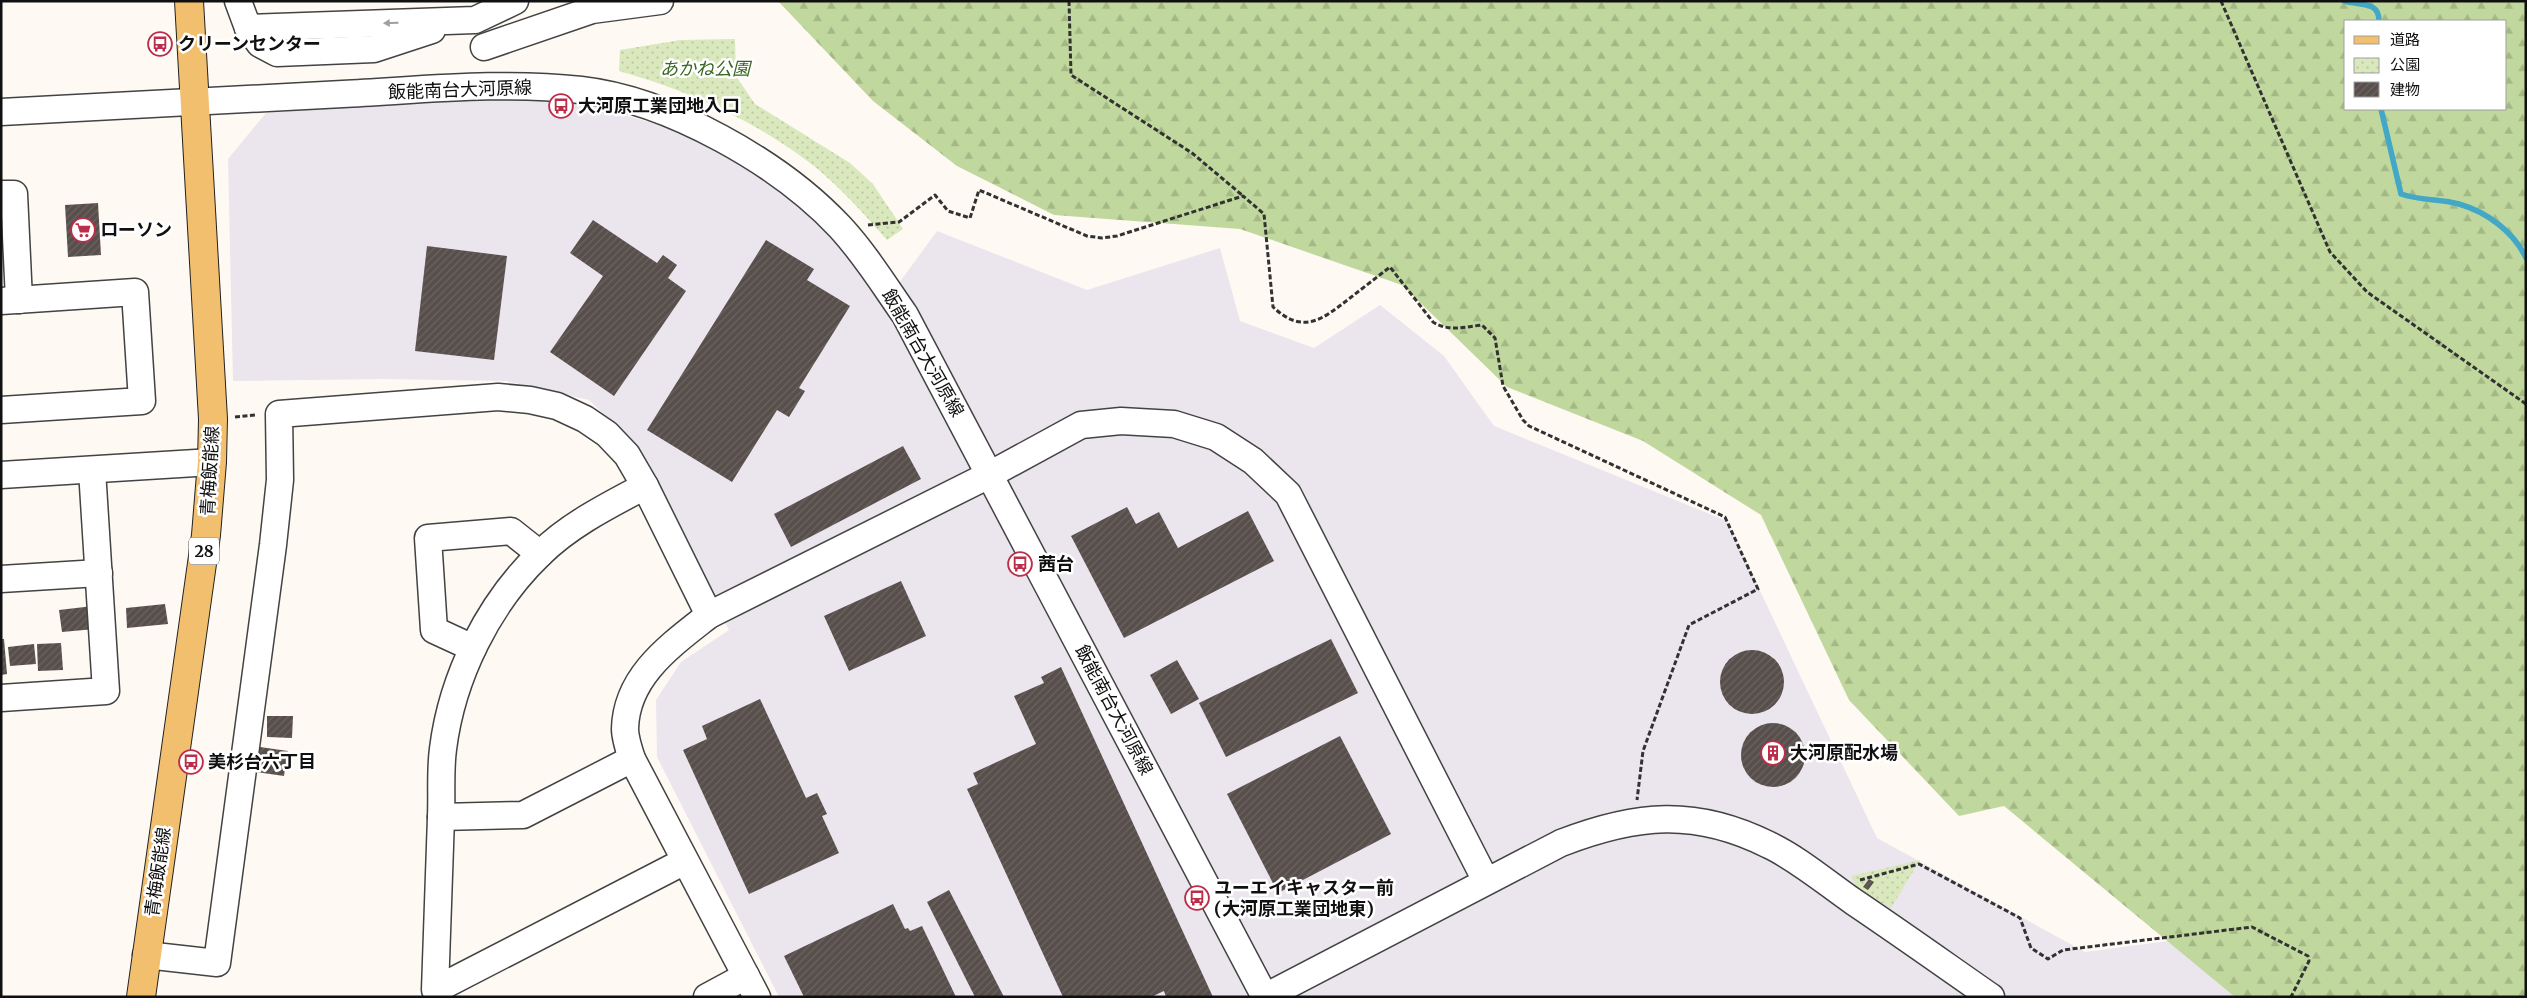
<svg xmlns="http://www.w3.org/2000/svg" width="2527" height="998" font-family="Merriweather,'Noto Sans JP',serif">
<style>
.industrial{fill:#ebe5ee}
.forest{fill:url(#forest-firs);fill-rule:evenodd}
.park{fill:url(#park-dots)}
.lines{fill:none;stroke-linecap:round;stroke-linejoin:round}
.stream{stroke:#43a7c8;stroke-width:5.5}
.building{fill:url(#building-hatch)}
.minor-casing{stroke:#434343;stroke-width:29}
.major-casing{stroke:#212121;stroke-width:30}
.path{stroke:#323232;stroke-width:3;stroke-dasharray:5 2.5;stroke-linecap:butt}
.minor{stroke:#fff;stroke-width:26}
.major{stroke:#f2bf6f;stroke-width:28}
.oneway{fill:#9f9f9f}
.labels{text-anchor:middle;stroke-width:5;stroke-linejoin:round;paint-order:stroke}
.shield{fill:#fff;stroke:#585858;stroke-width:1}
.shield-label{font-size:16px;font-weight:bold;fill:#101010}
.poi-label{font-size:18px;font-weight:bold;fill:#101010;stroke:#fff;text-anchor:start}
.park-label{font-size:18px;font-style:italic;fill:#3a6622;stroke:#fff}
.street-label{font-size:18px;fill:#101010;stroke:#fff}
</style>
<defs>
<pattern id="forest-firs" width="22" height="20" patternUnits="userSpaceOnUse" patternTransform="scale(1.25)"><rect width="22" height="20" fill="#c0d89d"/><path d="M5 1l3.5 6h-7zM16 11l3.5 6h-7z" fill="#a4b886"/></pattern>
<pattern id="park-dots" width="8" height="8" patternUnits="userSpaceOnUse" patternTransform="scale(1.25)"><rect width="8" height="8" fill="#dae8bd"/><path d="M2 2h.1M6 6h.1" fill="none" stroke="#bac6a1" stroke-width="1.8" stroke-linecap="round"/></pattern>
<pattern id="building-hatch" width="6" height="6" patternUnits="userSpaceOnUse" patternTransform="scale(1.25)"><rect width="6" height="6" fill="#584f4c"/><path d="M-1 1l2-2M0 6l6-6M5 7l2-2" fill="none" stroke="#6b6461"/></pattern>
</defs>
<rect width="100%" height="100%" fill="#fefaf3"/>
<polygon class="industrial" points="480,96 587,104 700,137 818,216 888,298 937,231 1087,290 1220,248 1240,321 1314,348 1380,305 1444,356 1494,426 1727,521 1877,838 2085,952 2251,930 2282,997 779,997 657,757 656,700 681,662 729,630 639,449 589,400 506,381 383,379 233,381 228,159 266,113"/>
<path class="forest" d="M778 1H2526V997H2235L2004 806 1959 816 1849 700 1761 515 1643 441 1507 387 1402 285 1240 229 1054 215 957 166 873 101ZM2346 21H2506V109H2346Z"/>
<g class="park">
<path d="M735 39 736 76 755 104 850 163 873 184 903 229 887 240C864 214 841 188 814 166 756 121 690 91 619 71L620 50 680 40Z"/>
<polygon points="1920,860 1891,908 1857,888 1851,876"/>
</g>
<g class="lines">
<g class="stream">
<path d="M2344 1C2359 6 2379 0 2379 21"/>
<path d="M2381 109 2401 194C2422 201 2440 199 2459 204 2487 212 2514 232 2526 258"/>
</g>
</g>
<g class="building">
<polygon points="98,203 101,255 68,257 65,205"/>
<polygon points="593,220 657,263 663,255 677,265 668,278 686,291 614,396 550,352 603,276 570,253"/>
<polygon points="766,240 814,269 807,280 850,306 799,388 805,391 789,417 777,410 732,482 647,430"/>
<polygon points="427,246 507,256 494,360 415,351"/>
<polygon points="903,446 921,479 791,547 774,514"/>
<polygon points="1127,507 1136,524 1159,512 1178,548 1248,511 1274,561 1124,638 1071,536"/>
<polygon points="901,581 926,636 849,671 824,616"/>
<polygon points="165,604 168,624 127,628 126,608"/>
<polygon points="93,606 95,629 62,632 59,610"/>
<polygon points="1,639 4,639 7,674 1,675"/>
<polygon points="1331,639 1358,693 1226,757 1199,703"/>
<polygon points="61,643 63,670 38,671 37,644"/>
<polygon points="34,644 36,664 10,666 8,647"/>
<circle cx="1752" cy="682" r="32"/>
<polygon points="1177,660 1199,699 1171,714 1150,675"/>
<polygon points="1061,667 1213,997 1166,997 1164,991 1151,997 1063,997 967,789 978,784 973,773 1036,744 1014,696 1044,683 1041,677"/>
<polygon points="760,699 806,798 817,793 827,814 822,816 839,853 749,894 683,750 707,739 702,726"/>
<polygon points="267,716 293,716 292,738 267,737"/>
<circle cx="1773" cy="755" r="32"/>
<polygon points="1340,736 1391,834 1278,893 1227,794"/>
<polygon points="260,747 288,751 284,776 256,772"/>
<polygon points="1869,879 1874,882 1868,890 1863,887"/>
<polygon points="949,890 1004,997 975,997 927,902"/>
<polygon points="893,904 905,929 908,928 910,931 922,926 956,997 804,997 784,956"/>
</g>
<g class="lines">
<g class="minor-casing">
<g id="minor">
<polyline points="238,1 248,28 475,20 515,1"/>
<polyline points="248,28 260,44 277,53 374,49 432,30"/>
<polyline points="484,47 592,10 660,1"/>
<path d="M1 112C115 106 229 100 343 94 422 90 502 81 581 90 669 100 780 163 840 227 865 254 884 285 905 315L1265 997 1561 843C1636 814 1695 808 1769 845 1797 858 1828 884 1854 902 1900 933 1945 965 1991 997"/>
<polyline points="1,194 14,194 19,300"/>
<polyline points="1,301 135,292 142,401 1,410"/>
<polyline points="1,475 212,462"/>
<polyline points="1,579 99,573"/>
<polyline points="473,648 434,630 428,538 511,531 540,554"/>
<polyline points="1,698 106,691 92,470"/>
<path d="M632 759 523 815 441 817C442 795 440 771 443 749 452 677 488 604 540 554 569 525 609 505 645 486"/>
<polyline points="441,817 435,990 685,861"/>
<polyline points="146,955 217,963 273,545 280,480 279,414 498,397 530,400 557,406 585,419 607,434 627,455 645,486 709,615"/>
<polyline points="707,997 746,976"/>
<path d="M757 997 632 759C629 750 625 738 625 729 626 676 671 645 709 615L991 474 1081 425 1121 421 1174 424 1216 437 1253 461 1288 494 1486 881"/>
</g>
</g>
<g class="major-casing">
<polyline id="major" points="141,997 206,535 212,462 213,419 189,1"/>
</g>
<g class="path">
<polyline points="1069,1 1071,75 1192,153 1242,195"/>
<polyline points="2221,1 2330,252 2367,292 2526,404"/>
<path d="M868 225 899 222 935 195 948 211 970 218 979 190 1087 236 1102 238 1117 236 1243 196 1264 214 1273 307C1303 335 1322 320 1350 298 1363 288 1377 277 1390 267L1433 322C1449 332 1464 327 1482 325L1495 338 1503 386 1523 420 1529 426 1725 517 1758 589 1689 625 1643 751 1637 800"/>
<polyline points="235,417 256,415"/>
<polyline points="1860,880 1919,864 2020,918 2031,948 2048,959 2063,950 2252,927 2308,956 2309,961 2291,997"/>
</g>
<use href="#minor" class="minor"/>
<use href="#major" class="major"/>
</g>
<defs><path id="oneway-solid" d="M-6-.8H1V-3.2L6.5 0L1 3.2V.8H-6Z" transform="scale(1.25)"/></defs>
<use class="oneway" href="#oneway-solid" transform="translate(391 23) rotate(178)"/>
<defs>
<g id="bus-ring" transform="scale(1.25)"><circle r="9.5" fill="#fff" stroke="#bb2d48" stroke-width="1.5"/><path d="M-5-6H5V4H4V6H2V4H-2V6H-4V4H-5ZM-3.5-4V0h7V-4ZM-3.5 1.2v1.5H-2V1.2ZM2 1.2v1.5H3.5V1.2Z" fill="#bb2d48"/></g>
<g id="supermarket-ring" transform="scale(1.25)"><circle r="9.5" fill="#fff" stroke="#bb2d48" stroke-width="1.5"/><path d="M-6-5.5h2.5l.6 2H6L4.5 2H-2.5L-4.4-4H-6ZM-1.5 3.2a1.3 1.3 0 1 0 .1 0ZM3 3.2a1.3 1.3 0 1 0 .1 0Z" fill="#bb2d48"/></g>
<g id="building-ring" transform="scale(1.25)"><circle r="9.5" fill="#fff" stroke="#bb2d48" stroke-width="1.5"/><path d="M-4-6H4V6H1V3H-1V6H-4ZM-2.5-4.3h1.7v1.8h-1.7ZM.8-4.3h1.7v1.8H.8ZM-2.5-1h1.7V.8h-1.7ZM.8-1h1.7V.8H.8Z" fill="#bb2d48"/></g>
</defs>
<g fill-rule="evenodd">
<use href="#bus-ring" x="160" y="44"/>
<use href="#bus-ring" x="561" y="106"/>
<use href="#supermarket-ring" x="83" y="230"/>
<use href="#bus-ring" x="1020" y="564"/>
<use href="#building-ring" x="1773" y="753"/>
<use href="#bus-ring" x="191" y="762"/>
<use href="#bus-ring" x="1197" y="898"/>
</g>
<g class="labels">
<rect class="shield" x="189" y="537.5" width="30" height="27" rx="4"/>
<g class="shield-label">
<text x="204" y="557">28</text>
</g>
<g class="poi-label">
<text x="178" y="50">クリーンセンター</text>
<text x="578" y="112">大河原工業団地入口</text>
<text x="100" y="236">ローソン</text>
<text x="1038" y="570">茜台</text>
<text x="1790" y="759">大河原配水場</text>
<text x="208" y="768">美杉台六丁目</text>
<text x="1214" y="894">ユーエイキャスター前<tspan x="1214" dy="21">(大河原工業団地東)</tspan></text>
</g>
<g class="park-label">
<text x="705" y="75">あかね公園</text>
</g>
<g class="street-label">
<text transform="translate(460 90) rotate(-2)" y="6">飯能南台大河原線</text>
<text transform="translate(923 353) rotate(60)" y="6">飯能南台大河原線</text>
<text transform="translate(210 471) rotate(-87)" y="6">青梅飯能線</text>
<text transform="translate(1114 710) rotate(62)" y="6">飯能南台大河原線</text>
<text transform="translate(158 872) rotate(-82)" y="6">青梅飯能線</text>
</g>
</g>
<rect width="2527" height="998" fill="none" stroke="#101010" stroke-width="5"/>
<rect x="2344" y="20" width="162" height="90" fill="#ffffff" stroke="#9f9f9f"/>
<rect x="2354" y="36" width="25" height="8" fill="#f2bf6f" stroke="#9f9f9f"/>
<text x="2390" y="45" font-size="15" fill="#101010">道路</text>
<rect x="2354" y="58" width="25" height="15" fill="url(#park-dots)" stroke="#9f9f9f"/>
<text x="2390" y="70" font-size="15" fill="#101010">公園</text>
<rect x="2354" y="82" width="25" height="15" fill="url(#building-hatch)" stroke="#9f9f9f"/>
<text x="2390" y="95" font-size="15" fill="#101010">建物</text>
</svg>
